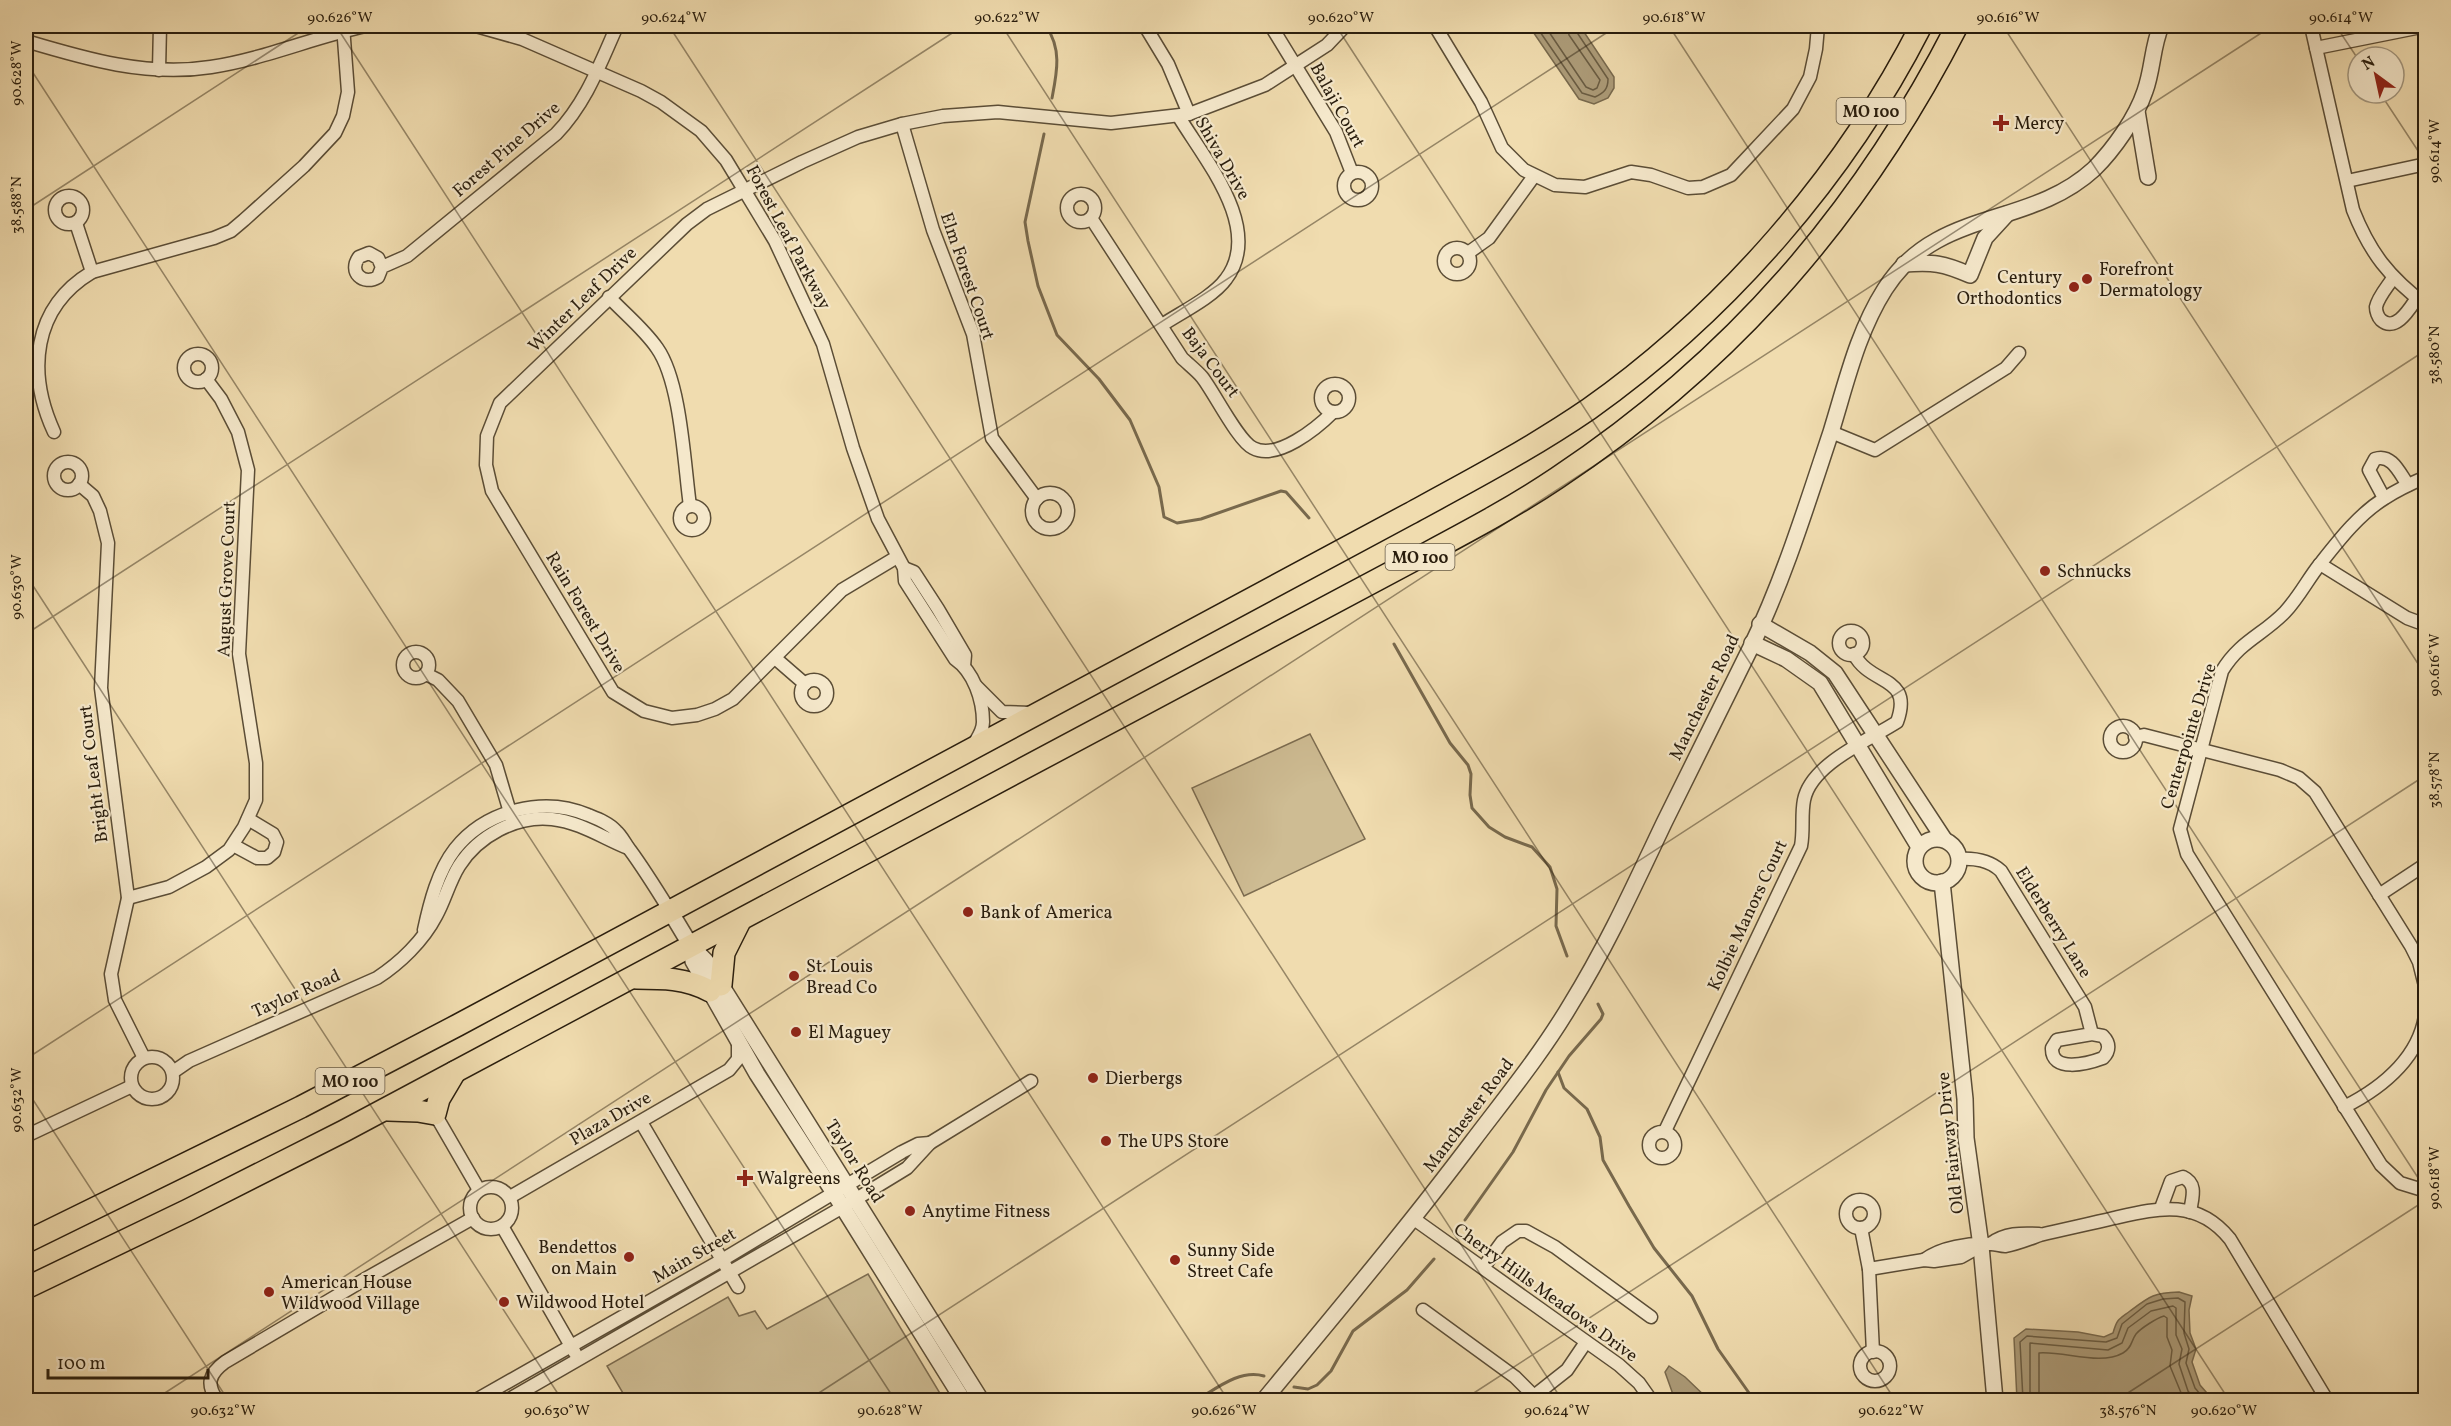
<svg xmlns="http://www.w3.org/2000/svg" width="2451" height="1426" font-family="Vollkorn,serif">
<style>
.green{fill:#cebc93;stroke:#7c6c50;stroke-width:1.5}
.water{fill:#ac9b78;stroke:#78694d;stroke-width:1.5}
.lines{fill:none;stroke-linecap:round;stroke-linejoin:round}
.shore{stroke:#6a5c42;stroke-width:1.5}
.stream{stroke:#78694d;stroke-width:3}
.minor-casing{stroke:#5b4d36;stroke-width:15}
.tertiary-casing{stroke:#5b4d36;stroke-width:18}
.trunk-casing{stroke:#291d0d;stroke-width:24}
.minor{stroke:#f5e8cb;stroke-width:12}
.tertiary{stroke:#f5e8cb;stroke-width:15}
.trunk{stroke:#f0dcaf;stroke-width:21}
.ticks{fill:none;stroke:#291d0d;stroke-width:1.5;stroke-opacity:0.45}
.poi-dot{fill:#8f2418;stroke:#f5e8cb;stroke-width:2}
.labels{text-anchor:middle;stroke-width:4.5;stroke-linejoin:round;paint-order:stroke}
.shield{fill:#f5e8cb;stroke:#665a46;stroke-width:1.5}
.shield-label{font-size:16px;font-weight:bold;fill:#291d0d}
.street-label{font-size:18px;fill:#291d0d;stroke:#f5e8cb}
.poi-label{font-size:18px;fill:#291d0d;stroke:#f5e8cb;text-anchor:start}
.neatline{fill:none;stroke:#291d0d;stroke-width:2}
.ticks-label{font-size:15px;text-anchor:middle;fill:#291d0d}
</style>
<rect width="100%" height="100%" fill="#f0dcaf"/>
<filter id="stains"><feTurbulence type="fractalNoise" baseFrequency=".00333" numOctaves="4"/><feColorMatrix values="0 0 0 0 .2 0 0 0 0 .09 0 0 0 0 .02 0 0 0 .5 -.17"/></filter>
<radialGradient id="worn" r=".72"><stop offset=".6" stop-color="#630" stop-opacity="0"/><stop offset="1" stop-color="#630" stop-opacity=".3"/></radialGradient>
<g class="green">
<polygon points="1310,734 1365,839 1244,896 1192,788"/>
<polygon points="868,1274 944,1400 627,1400 607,1366 728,1297 739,1316 755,1311 767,1329"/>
</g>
<g class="water">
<polygon points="1529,26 1580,26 1614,77 1614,88 1608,98 1594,104 1579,99"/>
<path d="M2179 1292 2192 1296 2189 1310 2190 1333 2196 1349 2192 1362 2200 1385 2213 1400H2017L2014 1338 2026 1329 2078 1332 2104 1337 2113 1333C2117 1319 2118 1320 2130 1311 2150 1296 2153 1293 2179 1292Z"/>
<polygon points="1669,1366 1685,1377 1709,1400 1675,1400 1665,1372"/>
</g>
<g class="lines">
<g class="shore">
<path d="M1536 26 1582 93 1595 97C1604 93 1608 89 1608 79L1576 31 1575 26"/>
<polyline points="1545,26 1586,87 1593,90 1597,88 1600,80 1569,35 1567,26"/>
<polyline points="2023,1400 2020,1342 2027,1336 2106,1342 2117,1338 2122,1324 2147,1304 2163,1299 2178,1298 2185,1302 2184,1333 2189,1349 2186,1363 2195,1388 2205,1400"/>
<polyline points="2030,1400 2030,1343 2108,1350 2122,1343 2128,1328 2151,1311 2173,1306 2176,1308 2176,1335 2182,1349 2179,1364 2188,1391 2195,1400"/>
<path d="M2039 1400V1353C2065 1351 2100 1366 2123 1353 2132 1348 2131 1341 2136 1334 2141 1328 2157 1318 2164 1316L2167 1318V1337L2172 1350 2170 1366 2184 1400"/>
</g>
<g class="stream">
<path d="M1046 26C1062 49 1057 72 1052 98"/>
<polyline points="1044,134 1025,222 1028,241 1038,286 1057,335 1099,379 1130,420 1159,487 1164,517 1177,523 1201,519 1281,491 1286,492 1309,518"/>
<polyline points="1394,644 1450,743 1468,765 1471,774 1470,795 1472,808 1489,827 1505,837 1532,847 1550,867 1557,889 1556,926 1567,956"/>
<polyline points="1558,1072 1564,1088 1587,1109 1600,1137 1603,1160 1629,1206 1654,1248 1692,1296 1718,1349 1754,1400"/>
<polyline points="1465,1220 1513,1152 1546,1090 1569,1056 1601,1019 1603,1014 1598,1004"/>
<polyline points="1294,1387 1308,1389 1317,1385 1331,1371 1353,1331 1407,1290 1434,1259"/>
<path d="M1197 1400C1217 1388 1240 1369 1264 1376"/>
</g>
<g class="minor-casing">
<g id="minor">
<path d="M476 26 522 39 641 91 661 102 701 131 726 160 775 241 823 344 853 448 878 519 904 568 905 581 955 659C974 672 983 700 983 722 983 731 978 737 974 744"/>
<polyline points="1145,26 1168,64 1189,114"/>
<polyline points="1271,26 1336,132 1352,173"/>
<polyline points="1435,26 1481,102 1502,148 1524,170 1555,185 1585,187 1631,172 1651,175 1688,188 1703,187 1731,175 1793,109 1810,77 1816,49 1818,26"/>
<path d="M2311 26 2353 210C2370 253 2389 277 2426 305"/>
<path d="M26 41C86 59 147 77 211 67 264 59 314 37 366 26"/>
<polyline points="2316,48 2426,26"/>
<polyline points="159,70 160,26"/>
<polyline points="902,124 933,230 973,334 992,438 1037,499"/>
<circle cx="1358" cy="186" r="14"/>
<polyline points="2347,181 2426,164"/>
<circle cx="1081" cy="208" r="14"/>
<circle cx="69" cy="210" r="14"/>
<path d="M1091 218 1182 358C1188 364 1196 370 1202 377 1214 392 1238 441 1253 448 1277 461 1317 428 1333 412"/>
<polyline points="76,223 92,272"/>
<circle cx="1457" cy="261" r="13"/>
<polyline points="1468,253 1489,238 1534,176"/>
<path d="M382 267 378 258 369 253 359 257C348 272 363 286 378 277L382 267 407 256 556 134C586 103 600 64 617 26"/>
<path d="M2393 278C2388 286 2378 297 2376 307 2376 311 2378 317 2381 320 2396 333 2410 308 2417 298"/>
<path d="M609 297C624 313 644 329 657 348 681 382 684 463 690 506"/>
<path d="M1162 325C1180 313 1213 297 1226 279 1264 229 1205 160 1179 117"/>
<circle cx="198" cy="368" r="14"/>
<circle cx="1335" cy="398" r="14"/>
<path d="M54 432C27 373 32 308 92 272L214 238 231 231 244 220 304 166 335 133 343 116 348 92 343 26"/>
<polyline points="1831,432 1875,450 2006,368 2019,353"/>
<circle cx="68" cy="476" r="14"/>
<path d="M2426 477C2412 483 2397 490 2385 498 2359 514 2339 540 2320 564 2308 579 2299 597 2285 612 2263 635 2240 641 2222 671L2180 829 2187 854 2381 1165 2400 1183 2426 1191"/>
<polyline points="79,484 93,496 100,511 108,543 101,688 128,898 111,974 115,1000 144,1058"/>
<circle cx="1050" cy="511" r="18"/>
<path d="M2384 498 2369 470 2375 459C2392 453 2400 474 2408 485"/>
<circle cx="692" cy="518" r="12"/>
<polyline points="897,557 842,590 733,699 715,709 697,715 672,718 644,711 613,692 492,491 486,465 487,436 500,403 687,224 707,209 802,162 858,137 902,124 943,116 998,112 1111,123 1189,114 1265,85 1327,45 1345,26"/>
<polyline points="2320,564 2407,618 2426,625"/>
<polyline points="904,568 914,572 938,609 965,655 964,666"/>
<circle cx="1851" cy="643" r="12"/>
<circle cx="416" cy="665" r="13"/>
<polyline points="775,658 805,684"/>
<polyline points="426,674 438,680 458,701 496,765 512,819"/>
<circle cx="814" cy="693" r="13"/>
<polyline points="976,686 1002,712 1032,713"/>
<circle cx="2123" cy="739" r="13"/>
<polyline points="2135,737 2144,735 2280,770 2299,778 2315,792 2411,946 2419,962 2426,990"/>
<polyline points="233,845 257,858 267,858 274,852 277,842 273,834 248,819"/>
<path d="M1959 859C1975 858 1989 860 2001 871L2085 1007 2092 1034 2057 1040 2052 1048C2051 1073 2087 1064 2103 1058 2110 1051 2110 1043 2103 1036L2092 1034"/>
<polyline points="2379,895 2426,864"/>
<polyline points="128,898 169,887 206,867 229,850 244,827 256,800 256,763 239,654 248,470 238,432 221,399 206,379"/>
<path d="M424 930C430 902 438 871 455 849 486 810 544 796 588 815 598 819 609 823 616 831 622 836 625 844 630 850 644 869 657 890 670 911"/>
<circle cx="152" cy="1078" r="21"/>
<path d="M173 1072 189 1061 377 978C400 963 423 941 436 916 445 900 449 882 459 866 478 836 516 815 552 819 580 822 603 838 628 848"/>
<path d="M2344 1107C2384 1087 2424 1054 2426 1006"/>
<polyline points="435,1114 479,1190"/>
<polyline points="641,1122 738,1287"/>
<path d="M1665 1131 1801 846C1804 830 1801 815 1804 800 1811 764 1869 740 1897 722 1914 675 1870 686 1854 654"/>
<circle cx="1662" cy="1145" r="13"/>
<polyline points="26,1136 132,1086"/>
<polyline points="930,1143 1031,1081"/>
<circle cx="491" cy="1208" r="21"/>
<polyline points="510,1197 729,1070 738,1059 738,1041"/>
<circle cx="1860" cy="1214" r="14"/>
<path d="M2161 1208 2171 1181 2183 1177C2198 1184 2192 1198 2190 1212"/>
<polyline points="1414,1219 1619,1365 1639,1383 1651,1400"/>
<polyline points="502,1226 575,1353"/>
<polyline points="1861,1228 1869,1269 1873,1352"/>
<path d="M1990 1244C2005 1233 2021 1233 2039 1234"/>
<path d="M1924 1260C1941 1247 1969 1243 1991 1244 1996 1244 2000 1246 2005 1246 2017 1244 2029 1239 2040 1235 2065 1229 2089 1224 2114 1218 2158 1208 2197 1198 2230 1239L2327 1400"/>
<polyline points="1483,1268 1502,1242 1518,1231 1526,1231 1555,1247 1651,1317"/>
<polyline points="1869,1269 1924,1260 1934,1261 1961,1257 1977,1248"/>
<polyline points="1423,1310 1515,1377 1534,1396"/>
<circle cx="1875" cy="1366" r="15"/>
<path d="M217 1400C206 1384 209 1374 225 1362L367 1278 473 1218"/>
<polyline points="476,1400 722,1260 902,1152 918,1144 930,1143 907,1168 848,1204 508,1400"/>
<polyline points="1529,1400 1567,1370 1586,1342"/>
</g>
</g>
<g class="tertiary-casing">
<g id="tertiary">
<polyline points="2137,111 2148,177"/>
<path d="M1904 264C1933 262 1943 263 1970 275L1985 238 2007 214"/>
<polyline points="1760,624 1810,653 1835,673 1944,839"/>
<polyline points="1752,643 1786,659 1820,683 1919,847"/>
<circle cx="1937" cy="861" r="22"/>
<polyline points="1942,882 1965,1099 1966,1138 1981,1246 1995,1400"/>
<polyline points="670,911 691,946 706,961 981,1400"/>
<polyline points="691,946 693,961 757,1074 834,1193 963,1400"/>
<path d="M1264 1400C1334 1315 1405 1231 1472 1142 1506 1097 1542 1053 1571 1004 1607 946 1635 884 1664 823 1693 764 1722 706 1751 647 1784 579 1807 504 1831 432 1846 384 1857 333 1885 289 1937 207 2029 229 2094 169 2114 149 2136 118 2145 91 2153 69 2152 47 2161 26"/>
</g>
</g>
<g class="trunk-casing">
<g id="trunk">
<path d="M636 978C662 978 686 978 710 991"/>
<polyline points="721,985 724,953 740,921"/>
<polyline points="388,1110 418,1111 435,1114 439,1099 455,1072"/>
<path d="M26 1242 301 1107 458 1025 1409 514C1470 481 1532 448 1589 409 1726 312 1845 175 1921 26"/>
<path d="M26 1288 188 1210 344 1131 1403 566C1455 538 1508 511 1557 478 1733 361 1861 213 1957 26"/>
</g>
</g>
<use href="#minor" class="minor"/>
<use href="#tertiary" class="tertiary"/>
<use href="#trunk" class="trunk"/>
</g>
<path class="ticks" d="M336 26 1228 1400M669 26 1562 1400M1002 26 1895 1400M1336 26 2229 1400M1669 26 2426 1190M2003 26 2426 676M2336 26 2358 59M26 62 895 1400M2380 93 2426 163M26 210 309 26M26 575 562 1400M26 634 963 26M26 1059 1617 26M26 1089 228 1400M154 1400 2272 26M808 1400 2426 350M1463 1400 2426 775M2117 1400 2426 1200"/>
<g class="poi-dot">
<path d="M1998 114h6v6h6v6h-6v6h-6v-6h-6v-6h6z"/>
<circle cx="2087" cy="279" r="6"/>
<circle cx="2074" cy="287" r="6"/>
<circle cx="2045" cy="571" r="6"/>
<circle cx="968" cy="912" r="6"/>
<circle cx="794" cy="976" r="6"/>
<circle cx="796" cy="1032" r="6"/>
<circle cx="1093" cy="1078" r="6"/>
<circle cx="1106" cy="1141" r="6"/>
<path d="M742 1169h6v6h6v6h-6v6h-6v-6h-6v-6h6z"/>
<circle cx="910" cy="1211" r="6"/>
<circle cx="629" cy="1257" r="6"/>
<circle cx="1175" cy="1260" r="6"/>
<circle cx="269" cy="1292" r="6"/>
<circle cx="504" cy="1302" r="6"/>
</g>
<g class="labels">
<g class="shield">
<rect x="1836.5" y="98" width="69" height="26" rx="4.5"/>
<rect x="1385.5" y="544" width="69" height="26" rx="4.5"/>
<rect x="315.5" y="1068" width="69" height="26" rx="4.5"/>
</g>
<g class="shield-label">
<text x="1871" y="117">MO 100</text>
<text x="1420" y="563">MO 100</text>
<text x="350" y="1087">MO 100</text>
</g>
<g class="street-label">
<text transform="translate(1338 105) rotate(61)" y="6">Balaji Court</text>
<text transform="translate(506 149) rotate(-41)" y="6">Forest Pine Drive</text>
<text transform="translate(1223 158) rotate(60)" y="6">Shiva Drive</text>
<text transform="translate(789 237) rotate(62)" y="6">Forest Leaf Parkway</text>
<text transform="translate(968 276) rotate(71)" y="6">Elm Forest Court</text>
<text transform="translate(582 299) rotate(-44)" y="6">Winter Leaf Drive</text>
<text transform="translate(1211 362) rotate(53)" y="6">Baja Court</text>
<text transform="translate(226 579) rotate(-88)" y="6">August Grove Court</text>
<text transform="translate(586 612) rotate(59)" y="6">Rain Forest Drive</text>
<text transform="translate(1704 697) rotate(-64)" y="6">Manchester Road</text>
<text transform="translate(2188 736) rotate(-73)" y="6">Centerpointe Drive</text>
<text transform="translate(93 774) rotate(-97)" y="6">Bright Leaf Court</text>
<text transform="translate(1747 915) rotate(-65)" y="6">Kolbie Manors Court</text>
<text transform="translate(2054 922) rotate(58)" y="6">Elderberry Lane</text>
<text transform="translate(296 993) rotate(-24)" y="6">Taylor Road</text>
<text transform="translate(1468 1115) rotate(-53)" y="6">Manchester Road</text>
<text transform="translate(610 1118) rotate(-30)" y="6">Plaza Drive</text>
<text transform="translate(1950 1143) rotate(-96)" y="6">Old Fairway Drive</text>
<text transform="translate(855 1161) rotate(58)" y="6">Taylor Road</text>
<text transform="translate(694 1255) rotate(-30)" y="6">Main Street</text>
<text transform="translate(1546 1292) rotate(36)" y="6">Cherry Hills Meadows Drive</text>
</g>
<g class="poi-label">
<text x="2014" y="129">Mercy</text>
<text x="2099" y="275">Forefront<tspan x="2099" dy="21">Dermatology</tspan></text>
<text x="2062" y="283" text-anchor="end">Century<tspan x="2062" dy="21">Orthodontics</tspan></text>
<text x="2057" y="577">Schnucks</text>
<text x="980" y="918">Bank of America</text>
<text x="806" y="972">St. Louis<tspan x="806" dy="21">Bread Co</tspan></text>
<text x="808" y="1038">El Maguey</text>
<text x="1105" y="1084">Dierbergs</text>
<text x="1118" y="1147">The UPS Store</text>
<text x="757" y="1184">Walgreens</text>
<text x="922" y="1217">Anytime Fitness</text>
<text x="617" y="1253" text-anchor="end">Bendettos<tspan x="617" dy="21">on Main</tspan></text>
<text x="1187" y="1256">Sunny Side<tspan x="1187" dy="21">Street Cafe</tspan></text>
<text x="281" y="1288">American House<tspan x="281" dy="21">Wildwood Village</tspan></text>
<text x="516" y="1308">Wildwood Hotel</text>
</g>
</g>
<rect width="2451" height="1426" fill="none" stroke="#f0dcaf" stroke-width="66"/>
<g transform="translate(2376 75) rotate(327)"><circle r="28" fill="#f5e8cb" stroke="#a3977f" stroke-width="1.5"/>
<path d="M0-4.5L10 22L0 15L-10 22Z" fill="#8f2418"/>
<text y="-9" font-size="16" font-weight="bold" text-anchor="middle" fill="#291d0d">N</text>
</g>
<path d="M48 1369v9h160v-9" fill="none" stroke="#291d0d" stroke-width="3"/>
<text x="57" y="1369" font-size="18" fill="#291d0d" stroke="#f5e8cb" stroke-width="4.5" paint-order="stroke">100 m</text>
<rect x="33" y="33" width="2385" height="1360" class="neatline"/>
<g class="ticks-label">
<text x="340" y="22">90.626°W</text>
<text x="674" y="22">90.624°W</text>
<text x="1007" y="22">90.622°W</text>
<text x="1341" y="22">90.620°W</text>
<text x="1674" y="22">90.618°W</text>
<text x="2008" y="22">90.616°W</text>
<text x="2341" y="22">90.614°W</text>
<text transform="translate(16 73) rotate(-90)" y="5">90.628°W</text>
<text transform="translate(2434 151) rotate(-90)" y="5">90.614°W</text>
<text transform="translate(16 205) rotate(-90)" y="5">38.588°N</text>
<text transform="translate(2434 355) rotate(-90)" y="5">38.580°N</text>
<text transform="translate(16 587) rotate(-90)" y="5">90.630°W</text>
<text transform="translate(2434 665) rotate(-90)" y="5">90.616°W</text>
<text transform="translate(2434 780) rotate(-90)" y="5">38.578°N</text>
<text transform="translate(16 1100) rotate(-90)" y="5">90.632°W</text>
<text transform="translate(2434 1178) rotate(-90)" y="5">90.618°W</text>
<text x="223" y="1415">90.632°W</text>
<text x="557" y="1415">90.630°W</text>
<text x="890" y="1415">90.628°W</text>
<text x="1224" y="1415">90.626°W</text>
<text x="1557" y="1415">90.624°W</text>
<text x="1891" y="1415">90.622°W</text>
<text x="2128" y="1415">38.576°N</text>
<text x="2224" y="1415">90.620°W</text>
</g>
<rect width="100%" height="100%" filter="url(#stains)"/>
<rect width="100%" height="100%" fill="url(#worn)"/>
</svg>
